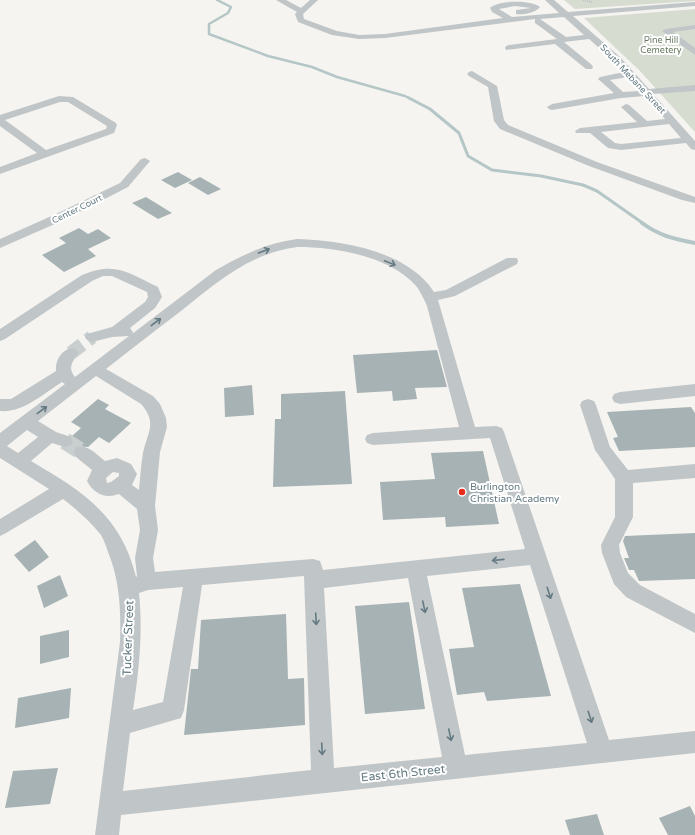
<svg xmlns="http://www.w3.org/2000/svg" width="695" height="835" font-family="'Varela Round',sans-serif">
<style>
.green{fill:#d7dcd1}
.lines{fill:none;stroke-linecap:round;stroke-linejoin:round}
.stream-far2{stroke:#b5c6c7;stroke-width:2.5}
.stream-far1{stroke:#b5c6c7;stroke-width:3}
.stream{stroke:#b5c6c7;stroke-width:4}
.building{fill:#a6b2b4}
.minor-tunnel-far1{stroke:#c9cfcf;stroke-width:14;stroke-dasharray:14 7;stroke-linecap:butt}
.minor-tunnel{stroke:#c9cfcf;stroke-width:17;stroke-dasharray:17 8;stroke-linecap:butt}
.path{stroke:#babdbe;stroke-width:1.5;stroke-dasharray:1 1;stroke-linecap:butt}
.minor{fill:#c0c5c7;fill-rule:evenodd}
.oneway{stroke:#637a82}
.poi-dot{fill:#e72c1e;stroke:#fff;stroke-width:1.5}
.labels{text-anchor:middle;stroke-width:4;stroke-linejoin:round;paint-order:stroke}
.far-park-label{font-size:9px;fill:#6a7962;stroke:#fff}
.far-street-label{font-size:9px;fill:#637a82;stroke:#fff}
.poi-label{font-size:10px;fill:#637a82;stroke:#fff;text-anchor:start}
.near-street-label{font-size:12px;fill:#637a82;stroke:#fff}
</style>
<rect width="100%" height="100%" fill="#f5f4f0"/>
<g class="green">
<polygon points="564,0 695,0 695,1 575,9"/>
<polygon points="695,9 695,132 640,71 584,18"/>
</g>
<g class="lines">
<polyline class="stream-far2" points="217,0 231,7 228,13 209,24 209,34 268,56 312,67 337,77 405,96 411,99"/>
<polyline class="stream-far1" points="409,98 430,109 459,133 468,156 492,170 541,176 583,185 597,191 644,224"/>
<path class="stream" d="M642 223C660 236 674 239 695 243"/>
</g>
<g class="building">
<polygon points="178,172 192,180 175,188 161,180"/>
<polygon points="200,177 221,189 208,195 188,183"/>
<polygon points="146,197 172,213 158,219 132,203"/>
<polygon points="79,228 88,234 98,229 111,238 88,249 96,256 64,272 42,255 66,243 59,238"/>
<polygon points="437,350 447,387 415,388 417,399 393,401 392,391 357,393 353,355"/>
<polygon points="252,385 254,415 225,417 224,388"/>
<polygon points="345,391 352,484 273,487 275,419 281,419 281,394"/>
<polygon points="98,399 109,405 105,409 131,423 109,443 99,437 88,447 76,446 73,450 68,448 72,446 74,442 72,436 81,428 71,422"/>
<polygon points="691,407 695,413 695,447 619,451 613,438 618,437 607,412"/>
<polygon points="483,451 499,524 446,527 445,517 383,520 380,482 435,479 431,453"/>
<polygon points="695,533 695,579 639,581 634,570 629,570 624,558 629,558 623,541 625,536"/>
<polygon points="35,540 49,557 29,572 14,555"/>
<polygon points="60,575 68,596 44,608 37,586"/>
<polygon points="520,584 551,696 487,701 484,692 457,695 449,649 474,647 462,588"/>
<polygon points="409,602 425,709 365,714 355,606"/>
<polygon points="286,614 288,679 304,678 305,725 184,735 191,669 198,669 201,620"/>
<polygon points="69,630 69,657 40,664 40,636"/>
<polygon points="71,688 69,718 15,728 18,698"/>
<polygon points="58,768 50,804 5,808 13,771"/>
<polygon points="690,806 695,816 695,835 668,835 659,818"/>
<polygon points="597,814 604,835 570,835 565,820"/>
</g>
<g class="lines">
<polyline class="minor-tunnel-far1" points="71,353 92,337"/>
<polyline class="minor-tunnel" points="65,441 82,452"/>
<polyline class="path" points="583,0 592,2"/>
<g class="minor">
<path d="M276 0H286L301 8 310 0H318L303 14 304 19 337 31 359 35 385 34 503 18 492 12 490 8C499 0 531 0 540 7 535 13 524 15 516 14V10L531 8 515 6 499 9 512 17 559 13 545 0H554L568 12 695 2V6L573 16 620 57 649 89 695 85V91L653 94 695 141V150L691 149 686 143 621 150 608 148 590 133H576L575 131 580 128 637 122 621 107 626 104 629 105 647 121 665 119 645 96 621 98 552 110 549 109 547 107 552 104 614 93 598 79 600 77 624 72 614 61 589 39 564 42 592 65 593 67 592 69H586L555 44 506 50 505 48 506 46 509 45 557 39 535 23V19L385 38 359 39 332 35 298 22 295 14 297 12ZM564 17 584 35 566 37 540 19ZM628 77 640 91 623 92 610 80ZM669 124 681 138 621 144 615 143 601 132Z"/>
<polygon points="695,25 695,29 673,32 695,48 695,55 662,31 666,29"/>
<polygon points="472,71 497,86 504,120 508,125 597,162 695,197 695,203 682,200 589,166 500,129 494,121 488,87 469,76 467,74 469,72"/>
<path d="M59 96 73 97 116 123 117 125 114 133 0 174V167L37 153 0 126V115ZM60 102H68L107 126 106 129 46 150 5 120Z"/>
<polygon points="145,158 150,161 128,187 64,220 0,248 0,239 56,214 120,183 141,159"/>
<path d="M297 239C341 240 408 251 434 292L446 290 507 258H517L518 261 517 264 455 296 438 300 475 427 496 426 502 428 504 432 609 740 695 731V753L121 815 119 835H95L120 642C121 611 120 581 108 552 106 546 104 540 101 535 90 521 76 509 63 499L6 533 0 536V519L49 489 0 458V433L65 384 62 382C43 394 23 413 0 411V399H11L56 371C55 359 64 346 76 349L78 353C73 362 67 367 75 377L129 336 112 337 92 342 87 340 85 337 87 334 112 327 145 302 148 297 147 292 112 276H103L92 281 5 339 0 341V329L82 275C116 261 128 273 158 287L162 297 155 308 130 328 133 332 132 334 216 270C242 255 267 243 297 239ZM297 247C335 247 391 256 417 287 421 293 424 299 427 306L459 427 373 433 367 435 365 439 367 443 373 445 490 438 525 549 323 570 320 561 313 559 155 572 153 558 158 530 155 506 160 452 167 427 166 418 160 404 153 396 106 369C131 349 156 330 181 311 216 283 250 253 297 247ZM96 376 141 404C158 423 147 433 143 453 141 465 140 478 139 490L132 485 137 474 131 464 117 458 105 461C96 454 88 444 76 447L74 452 76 457 92 470 87 481C94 494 105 499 119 494L137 509 140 530 135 558 137 576 136 577C121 515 82 491 31 461L52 443 65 447 71 445 73 441 71 437 56 432 38 421ZM27 430 38 437 18 453 7 446ZM113 472 119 473V476L111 482 107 483 106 478ZM530 565 587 743 465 755 427 576ZM304 576 311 770 123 791 130 733 181 718 184 710 202 585ZM408 578 442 757 334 768 324 588ZM183 587 163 702 133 710C139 671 143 633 139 593L148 590Z"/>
<polygon points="695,384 695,396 620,404 614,402 612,398 614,394 620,392"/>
<polygon points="588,399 594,401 596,405 610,447 628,470 695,464 695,478 633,483 633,517 619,545 620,553 628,573 640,585 695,614 695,633 626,597 614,584 602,553 601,545 615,517 615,479 595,450 580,405 582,401"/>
</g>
</g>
<defs><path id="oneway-shaft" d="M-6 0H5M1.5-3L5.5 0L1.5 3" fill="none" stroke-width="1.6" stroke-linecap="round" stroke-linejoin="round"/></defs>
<g class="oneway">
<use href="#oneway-shaft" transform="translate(264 251) rotate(-20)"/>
<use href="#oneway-shaft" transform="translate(390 263) rotate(22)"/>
<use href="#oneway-shaft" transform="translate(156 322) rotate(-37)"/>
<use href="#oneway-shaft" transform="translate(42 410) rotate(-37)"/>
<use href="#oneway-shaft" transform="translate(498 560) rotate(174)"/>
<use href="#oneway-shaft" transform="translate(549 593) rotate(72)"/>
<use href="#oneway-shaft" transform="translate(424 607) rotate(78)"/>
<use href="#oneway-shaft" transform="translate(316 619) rotate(87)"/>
<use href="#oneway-shaft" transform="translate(590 717) rotate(72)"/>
<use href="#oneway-shaft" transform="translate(450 735) rotate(78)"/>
<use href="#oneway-shaft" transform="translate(322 749) rotate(87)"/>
</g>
<circle class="poi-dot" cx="462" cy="492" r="4"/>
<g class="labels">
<g class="far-park-label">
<text x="661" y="43">Pine Hill<tspan x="661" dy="10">Cemetery</tspan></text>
</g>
<g class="far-street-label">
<text transform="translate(633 79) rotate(47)" y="3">South Mebane Street</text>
<text transform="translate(77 209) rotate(-26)" y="3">Center Court</text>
</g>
<g class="poi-label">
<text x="470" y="490">Burlington<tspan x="470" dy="12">Christian Academy</tspan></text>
</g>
<g class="near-street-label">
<text transform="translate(128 638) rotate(-88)" y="4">Tucker Street</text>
<text transform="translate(403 773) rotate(-6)" y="4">East 6th Street</text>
</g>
</g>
</svg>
